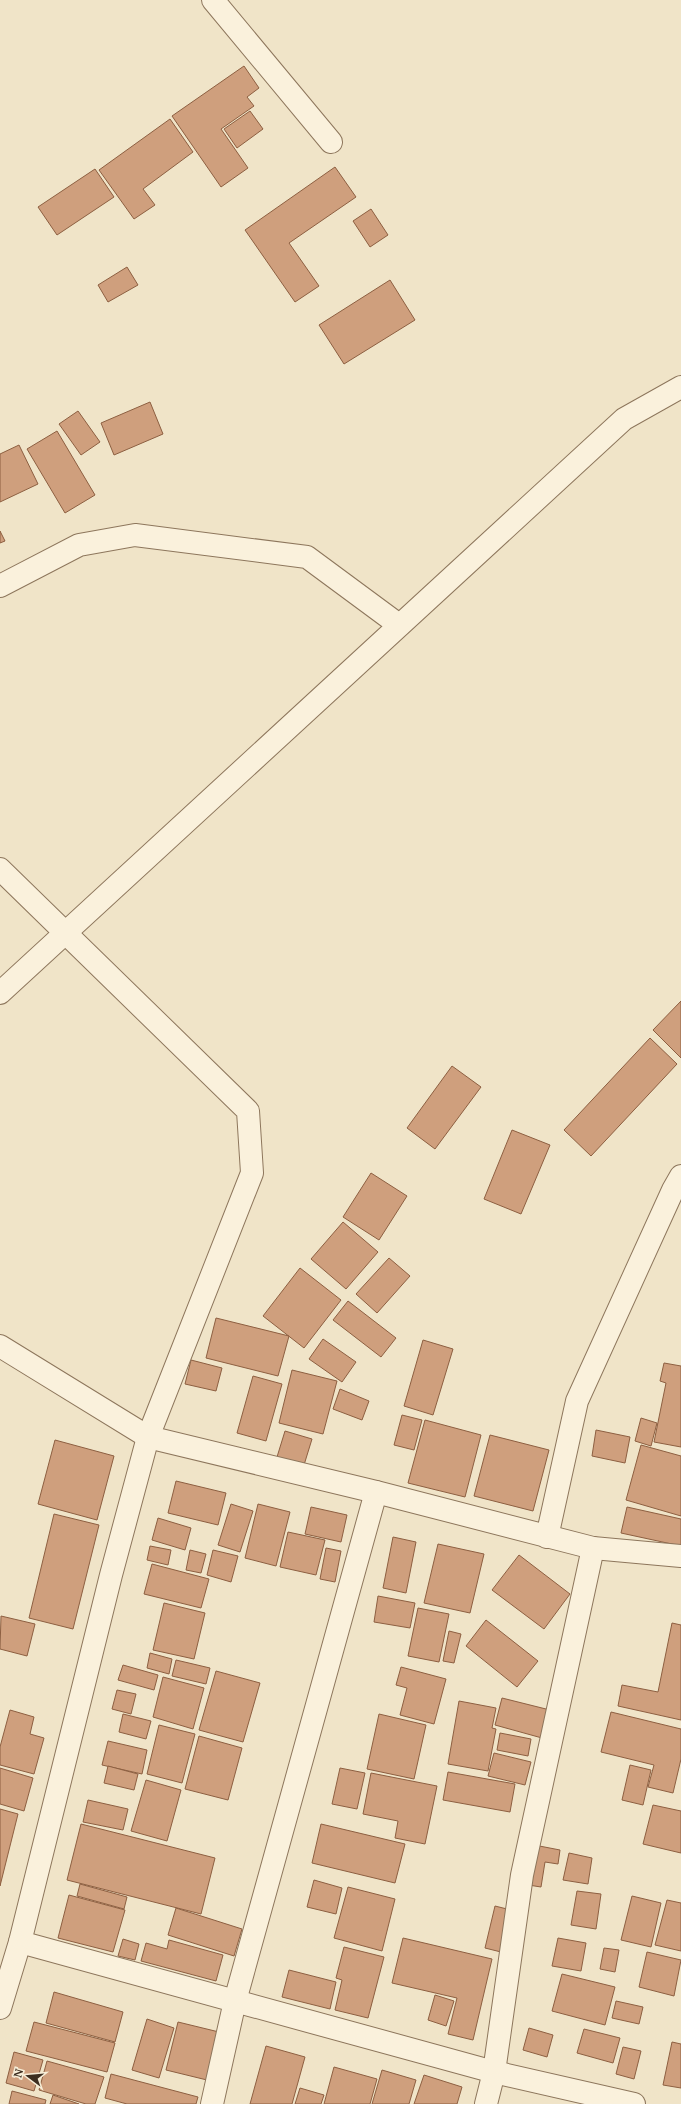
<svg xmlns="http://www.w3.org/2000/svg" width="681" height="2104" font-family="'Noto Serif',serif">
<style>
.building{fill:#cf9f7d;stroke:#8d5f41}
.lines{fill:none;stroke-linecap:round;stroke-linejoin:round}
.street-casing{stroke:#8d765c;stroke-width:24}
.street{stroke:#faf1dc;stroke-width:22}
</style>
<rect width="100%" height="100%" fill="#f0e4c8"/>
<g class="building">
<polygon points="244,66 259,88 247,97 254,106 221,129 248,168 221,187 172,116"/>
<polygon points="250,111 263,129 237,148 224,129"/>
<polygon points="170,119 193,152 143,189 155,205 134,219 99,170"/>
<polygon points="335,167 356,197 289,243 319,286 295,302 245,230"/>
<polygon points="95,169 114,197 57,235 38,207"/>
<polygon points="371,209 388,235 370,247 353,221"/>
<polygon points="127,267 138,285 108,302 98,285"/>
<polygon points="390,280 415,320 344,364 319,325"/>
<polygon points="150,402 163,434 114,455 101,423"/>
<polygon points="78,411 100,442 81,455 59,424"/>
<polygon points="57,431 95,495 65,513 27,449"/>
<polygon points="19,445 38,484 0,502 0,454"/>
<polygon points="0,531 5,541 0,543"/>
<polygon points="681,1001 681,1058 653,1030"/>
<polygon points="650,1038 677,1064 591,1156 564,1130"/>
<polygon points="452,1066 481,1087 435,1149 407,1128"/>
<polygon points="512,1130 550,1145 521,1214 484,1199"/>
<polygon points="371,1173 407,1196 379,1240 343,1217"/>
<polygon points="343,1222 378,1252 346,1289 311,1259"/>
<polygon points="389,1258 410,1276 377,1313 356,1294"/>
<polygon points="300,1268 341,1300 304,1348 263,1316"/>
<polygon points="348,1301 396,1338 381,1357 333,1320"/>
<polygon points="216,1318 289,1336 278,1376 206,1358"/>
<polygon points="323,1339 356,1362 342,1382 309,1359"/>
<polygon points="423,1340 453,1349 433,1415 404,1406"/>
<polygon points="191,1360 222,1368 216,1391 185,1384"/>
<polygon points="664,1363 681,1366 681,1447 654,1442 666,1383 660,1381"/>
<polygon points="292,1370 337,1381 323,1434 279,1423"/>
<polygon points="253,1376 282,1384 266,1441 237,1433"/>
<polygon points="340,1389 369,1401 362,1420 333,1409"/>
<polygon points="402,1415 422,1420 414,1450 394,1445"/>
<polygon points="641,1418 657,1423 651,1446 635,1441"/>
<polygon points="425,1420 481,1435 465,1497 408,1483"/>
<polygon points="596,1430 630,1437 625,1463 592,1456"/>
<polygon points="285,1431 312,1439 304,1465 277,1457"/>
<polygon points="490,1435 549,1450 533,1511 474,1496"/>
<polygon points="55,1440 114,1456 97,1520 38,1504"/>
<polygon points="641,1445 681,1456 681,1516 626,1500"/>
<polygon points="176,1481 226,1493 218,1525 168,1513"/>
<polygon points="231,1504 253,1511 240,1552 218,1545"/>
<polygon points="258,1504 290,1512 276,1566 245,1558"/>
<polygon points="311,1507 347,1515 341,1542 305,1534"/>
<polygon points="627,1507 681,1519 681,1546 621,1533"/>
<polygon points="54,1514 99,1525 73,1629 29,1618"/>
<polygon points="158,1518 191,1528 185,1550 152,1540"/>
<polygon points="288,1532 325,1540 316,1575 280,1567"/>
<polygon points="393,1537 416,1542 406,1593 383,1588"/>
<polygon points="438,1544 484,1554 470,1613 424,1603"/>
<polygon points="150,1546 171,1550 168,1565 147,1560"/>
<polygon points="326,1548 341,1551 335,1582 320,1579"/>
<polygon points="190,1550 206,1554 201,1573 186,1570"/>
<polygon points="213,1550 238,1556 231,1582 207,1575"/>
<polygon points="519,1555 570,1594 544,1629 492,1590"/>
<polygon points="152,1564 209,1579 201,1608 144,1594"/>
<polygon points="378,1596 415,1603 410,1628 374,1622"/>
<polygon points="164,1603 205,1613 194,1659 153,1650"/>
<polygon points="418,1608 449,1614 439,1662 408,1656"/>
<polygon points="1,1616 35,1624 27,1656 0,1649"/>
<polygon points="486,1620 538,1661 517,1687 466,1646"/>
<polygon points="672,1623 681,1625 681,1720 618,1706 622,1685 658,1692"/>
<polygon points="449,1631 461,1634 454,1663 443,1661"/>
<polygon points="150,1653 172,1659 169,1674 147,1668"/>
<polygon points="176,1660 210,1668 206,1684 172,1676"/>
<polygon points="123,1665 158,1675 154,1690 118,1680"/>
<polygon points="401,1667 446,1679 434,1724 400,1715 407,1688 396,1685"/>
<polygon points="216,1671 260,1683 243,1742 199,1730"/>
<polygon points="163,1677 204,1688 193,1729 153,1717"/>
<polygon points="117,1690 136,1694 131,1714 112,1709"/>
<polygon points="502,1698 550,1710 542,1738 495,1725"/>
<polygon points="459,1701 496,1708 492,1728 496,1729 488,1771 448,1764"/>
<polygon points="10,1710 34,1717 30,1734 44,1738 34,1774 0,1765 0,1747"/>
<polygon points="611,1712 681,1729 681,1759 673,1793 648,1787 654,1765 601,1752"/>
<polygon points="123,1714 151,1721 146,1739 119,1732"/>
<polygon points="379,1714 426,1725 414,1779 367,1769"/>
<polygon points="159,1725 195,1734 182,1783 147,1774"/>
<polygon points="500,1733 531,1739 528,1756 497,1750"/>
<polygon points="199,1736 242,1748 228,1800 185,1789"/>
<polygon points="108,1741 147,1750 142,1774 102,1765"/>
<polygon points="494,1753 531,1762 525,1785 488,1776"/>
<polygon points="630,1765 651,1770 643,1805 622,1800"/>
<polygon points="108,1766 138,1774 134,1790 104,1783"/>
<polygon points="0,1768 33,1778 24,1811 0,1804"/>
<polygon points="340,1768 365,1773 357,1809 332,1804"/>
<polygon points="448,1772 515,1784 510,1812 443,1800"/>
<polygon points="371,1773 437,1786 425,1844 395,1838 398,1821 363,1814"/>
<polygon points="146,1780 181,1790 167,1841 131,1831"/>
<polygon points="88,1800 128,1809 123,1830 83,1822"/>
<polygon points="653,1805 681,1811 681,1853 643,1844"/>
<polygon points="0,1809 18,1814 0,1886"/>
<polygon points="81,1824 215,1858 201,1914 67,1880"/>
<polygon points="321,1824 405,1844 395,1883 312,1863"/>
<polygon points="529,1844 560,1850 558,1864 545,1862 541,1887 522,1884"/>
<polygon points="569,1853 592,1858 588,1884 563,1880"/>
<polygon points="314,1880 342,1888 336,1914 307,1907"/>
<polygon points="80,1884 127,1897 124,1909 77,1896"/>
<polygon points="348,1887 395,1899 382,1951 334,1938"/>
<polygon points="577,1891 601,1894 596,1929 571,1925"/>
<polygon points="69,1895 125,1910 113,1952 58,1938"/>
<polygon points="632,1896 661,1903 651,1947 621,1940"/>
<polygon points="667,1900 681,1903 681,1951 655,1945"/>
<polygon points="495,1906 515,1911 505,1953 485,1948"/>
<polygon points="176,1908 242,1929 234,1956 168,1935"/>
<polygon points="403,1938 492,1959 473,2040 448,2034 457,1998 392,1983"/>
<polygon points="558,1938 586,1943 581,1971 552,1966"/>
<polygon points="123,1939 139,1944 135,1960 118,1956"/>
<polygon points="169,1940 223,1955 216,1981 141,1961 146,1943 167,1949"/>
<polygon points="344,1947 384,1957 368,2018 335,2010 342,1980 336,1978"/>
<polygon points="604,1948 619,1950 615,1972 600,1969"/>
<polygon points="647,1952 681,1960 674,1996 639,1987"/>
<polygon points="289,1970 336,1982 330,2009 282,1997"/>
<polygon points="562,1974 615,1987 605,2025 552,2011"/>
<polygon points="54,1992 123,2012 115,2042 46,2023"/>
<polygon points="435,1995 454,2001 446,2026 428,2020"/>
<polygon points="616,2001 643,2007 639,2024 612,2018"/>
<polygon points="147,2019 174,2028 159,2078 132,2070"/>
<polygon points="34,2022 115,2043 107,2072 26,2051"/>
<polygon points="178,2022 219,2032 207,2080 166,2070"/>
<polygon points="529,2028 553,2035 547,2057 523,2050"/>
<polygon points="584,2029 620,2038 613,2063 577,2053"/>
<polygon points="672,2042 681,2044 681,2088 663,2085"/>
<polygon points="266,2046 305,2057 292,2104 250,2104"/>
<polygon points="623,2047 641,2051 634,2079 616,2074"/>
<polygon points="14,2052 43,2060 34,2091 6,2083"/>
<polygon points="47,2061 104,2077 95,2104 86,2104 39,2090"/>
<polygon points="334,2067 377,2079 370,2104 324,2104"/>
<polygon points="382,2070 416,2080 409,2104 372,2104"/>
<polygon points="111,2074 198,2097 196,2104 127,2104 105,2098"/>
<polygon points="424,2075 462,2087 457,2104 414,2104"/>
<polygon points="300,2088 324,2095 321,2104 295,2104"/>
<polygon points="12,2091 46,2100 45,2104 9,2104"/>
<polygon points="53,2095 79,2104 50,2104"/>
</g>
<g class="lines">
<g class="street-casing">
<g id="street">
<polyline points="213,0 331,142"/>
<polyline points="0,586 79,545 135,535 307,557 399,625"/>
<polyline points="0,869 248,1111 252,1173 148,1437 111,1575 20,1942 0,2008"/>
<polyline points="0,993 624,419 681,387"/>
<polyline points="0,1346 148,1437 376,1492 593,1548 681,1556"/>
<polyline points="547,1537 577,1401 673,1190 681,1176"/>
<polyline points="20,1942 494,2072 634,2104"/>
<polyline points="212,2104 235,2001 376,1492"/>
<polyline points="486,2104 494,2072 522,1875 593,1548"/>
</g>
</g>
<use href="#street" class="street"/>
</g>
<g transform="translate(28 2076) rotate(286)" stroke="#f7eed8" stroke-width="3" paint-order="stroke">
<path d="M0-3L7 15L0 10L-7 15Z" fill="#3d2e20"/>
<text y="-6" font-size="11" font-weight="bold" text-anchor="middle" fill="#3d2e20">N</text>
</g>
</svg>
